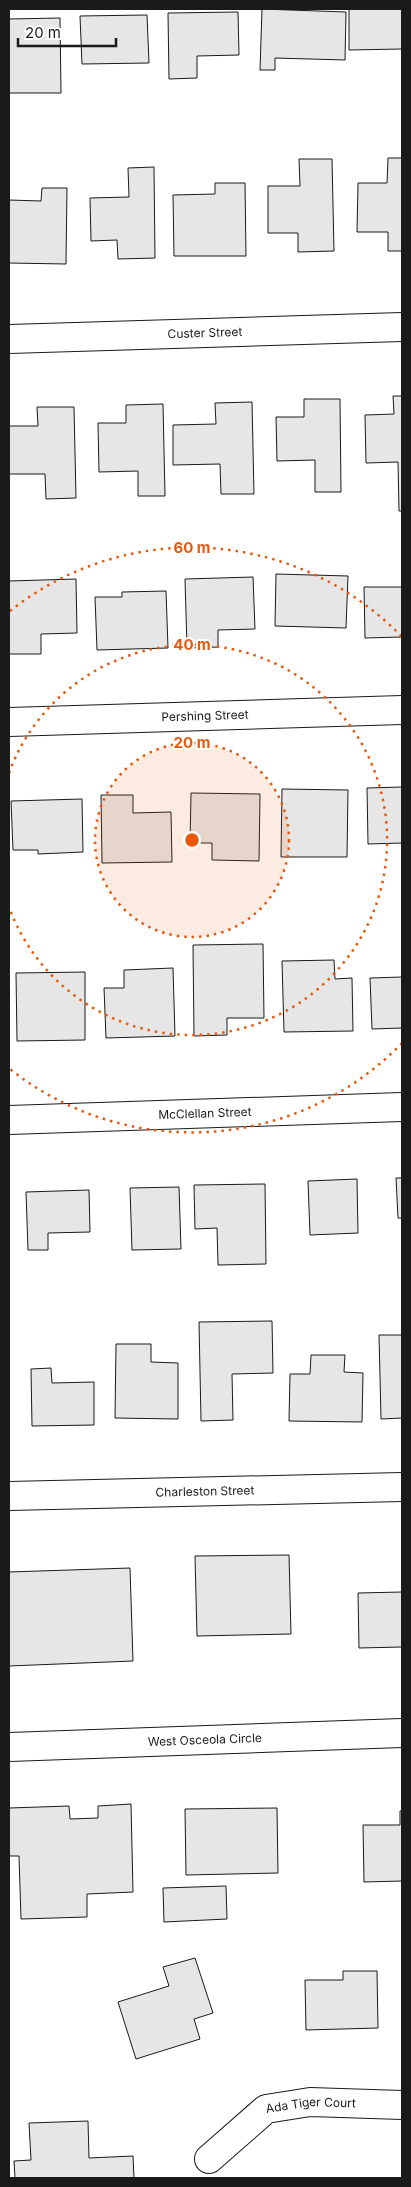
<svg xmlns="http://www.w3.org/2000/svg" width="411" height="2187" font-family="Inter,sans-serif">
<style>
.building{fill:#e6e6e6;stroke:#1a1a1a}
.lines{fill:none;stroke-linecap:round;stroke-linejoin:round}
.minor-casing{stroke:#1a1a1a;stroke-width:30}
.minor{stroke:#fff;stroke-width:28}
.ring{fill:none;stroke:#e8590c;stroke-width:2.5;stroke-dasharray:2.5 5}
.labels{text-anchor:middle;stroke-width:4;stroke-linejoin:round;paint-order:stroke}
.street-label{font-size:12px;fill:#1a1a1a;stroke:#fff}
.centre{fill:#e8590c;stroke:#fff;stroke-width:2.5}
.ring-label{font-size:15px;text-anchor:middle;font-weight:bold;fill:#e8590c;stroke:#fff;stroke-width:4;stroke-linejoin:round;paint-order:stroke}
</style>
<rect width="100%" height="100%" fill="#fff"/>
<g class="building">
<polygon points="262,9 346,12 345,60 275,58 275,70 260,70"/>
<polygon points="349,9 402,9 402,49 349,50"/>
<polygon points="238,12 239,55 197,56 197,78 169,79 168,13"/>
<polygon points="147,15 149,63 82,64 80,16"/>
<polygon points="60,18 61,93 9,93 9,19"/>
<polygon points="388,158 402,158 402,251 388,251 388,232 357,232 358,183 387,183"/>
<polygon points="299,159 332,159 334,251 298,252 298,233 268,233 268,186 300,186"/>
<polygon points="154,167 155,258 118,259 117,240 91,241 90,198 129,197 128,168"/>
<polygon points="215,183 245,183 246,256 174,256 173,195 215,194"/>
<polygon points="42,188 67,188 66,264 9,263 9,200 41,201"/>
<polygon points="393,396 402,396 402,511 399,511 398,462 366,463 365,415 394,414"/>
<polygon points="304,399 340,399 341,492 315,492 315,460 277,461 276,417 304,417"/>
<polygon points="252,402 254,494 221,494 220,464 173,465 173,425 216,424 215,403"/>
<polygon points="163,404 165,496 138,496 138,471 99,472 98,423 126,423 126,405"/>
<polygon points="37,407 74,407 76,498 46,499 45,474 9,474 9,426 38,426"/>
<polygon points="276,574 348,576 346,628 275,626"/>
<polygon points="253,577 255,629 218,630 218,647 187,648 185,579"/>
<polygon points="76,579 77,633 41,634 41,654 9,654 9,581"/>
<polygon points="364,587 402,587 402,637 365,638"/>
<polygon points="166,591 168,648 97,650 95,597 122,597 122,592"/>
<polygon points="402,787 402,843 368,844 367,788"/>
<polygon points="282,789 348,790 347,857 281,857"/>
<polygon points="191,793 260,794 259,861 212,860 212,843 190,843"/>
<polygon points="101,795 133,795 133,813 171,812 172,862 102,863"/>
<polygon points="82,799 83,852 38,854 38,850 13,850 11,801"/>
<polygon points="263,944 264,1018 227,1018 227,1035 194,1036 193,945"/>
<polygon points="334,960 335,979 352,978 353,1031 284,1032 282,961"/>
<polygon points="173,968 175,1036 106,1038 104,988 124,988 124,970"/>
<polygon points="85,972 85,1040 17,1041 16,973"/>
<polygon points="402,977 402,1028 372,1029 370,978"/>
<polygon points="396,1178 402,1178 402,1218 398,1218"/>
<polygon points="357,1179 358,1233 310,1235 308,1181"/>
<polygon points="265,1184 266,1264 218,1265 217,1228 195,1229 194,1185"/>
<polygon points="179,1187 181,1249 132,1250 130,1188"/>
<polygon points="89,1190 90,1232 48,1233 48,1250 28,1250 26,1192"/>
<polygon points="272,1321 273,1373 232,1374 233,1420 201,1421 199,1322"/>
<polygon points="379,1335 402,1335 402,1418 381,1419"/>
<polygon points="116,1344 151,1344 151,1362 178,1363 178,1419 115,1418"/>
<polygon points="311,1355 345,1355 344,1372 363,1373 362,1422 289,1421 290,1374 310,1374"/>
<polygon points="51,1368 52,1383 94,1382 94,1425 32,1426 31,1369"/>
<polygon points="289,1555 291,1634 197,1636 195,1556"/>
<polygon points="130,1568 133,1661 9,1666 9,1572"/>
<polygon points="402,1592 402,1647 359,1648 358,1593"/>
<polygon points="131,1804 133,1892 87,1894 87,1917 21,1919 19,1856 9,1856 9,1808 69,1806 70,1819 98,1818 98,1806"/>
<polygon points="277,1808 278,1873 186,1875 185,1809"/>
<polygon points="400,1811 402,1811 402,1881 364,1882 363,1825 400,1825"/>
<polygon points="226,1886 227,1919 164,1922 163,1888"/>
<polygon points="195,1958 213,2013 194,2019 200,2039 136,2059 118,2002 169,1986 163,1967"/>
<polygon points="343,1971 377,1971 378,2028 306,2030 305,1980 343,1980"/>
<polygon points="88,2121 89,2158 133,2156 134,2178 15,2178 14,2161 31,2160 29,2123"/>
</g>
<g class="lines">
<g class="minor-casing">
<g id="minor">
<path id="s1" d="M9 339 402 327"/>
<path id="s2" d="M9 722 402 710"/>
<path id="s3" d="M9 1120 402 1107"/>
<path id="s4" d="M9 1496 402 1487"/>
<path id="s5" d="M9 1747 402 1733"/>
<path id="s6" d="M209 2159 266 2109 310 2102 402 2105"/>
</g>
</g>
<use href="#minor" class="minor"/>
</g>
<circle cx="192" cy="840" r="97" fill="#e8590c" fill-opacity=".12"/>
<g class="ring">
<circle cx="192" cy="840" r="97"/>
<path d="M9 773A195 195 0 1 1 9 907"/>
<path d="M402 1043A292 292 0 0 1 10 1069M10 611A292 292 0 0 1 402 637"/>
</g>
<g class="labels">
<g class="street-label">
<text dy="4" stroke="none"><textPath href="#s1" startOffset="196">Custer Street</textPath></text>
<text dy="4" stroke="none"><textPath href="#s2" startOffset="196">Pershing Street</textPath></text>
<text dy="4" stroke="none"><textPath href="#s3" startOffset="196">McClellan Street</textPath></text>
<text dy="4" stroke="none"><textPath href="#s4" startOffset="196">Charleston Street</textPath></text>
<text dy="4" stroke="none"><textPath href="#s5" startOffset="196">West Osceola Circle</textPath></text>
<text dy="4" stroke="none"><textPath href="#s6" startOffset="121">Ada Tiger Court</textPath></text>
</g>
</g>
<circle cx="192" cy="840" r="8" class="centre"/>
<g class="ring-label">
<text x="192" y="553">60 m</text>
<text x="192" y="650">40 m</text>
<text x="192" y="748">20 m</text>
</g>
<rect width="411" height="2187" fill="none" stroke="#1a1a1a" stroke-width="20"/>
<path d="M18 38v8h98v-8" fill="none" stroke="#1a1a1a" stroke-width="2.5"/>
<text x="25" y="38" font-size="15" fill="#1a1a1a" stroke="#ffffff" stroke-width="4" paint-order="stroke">20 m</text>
</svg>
